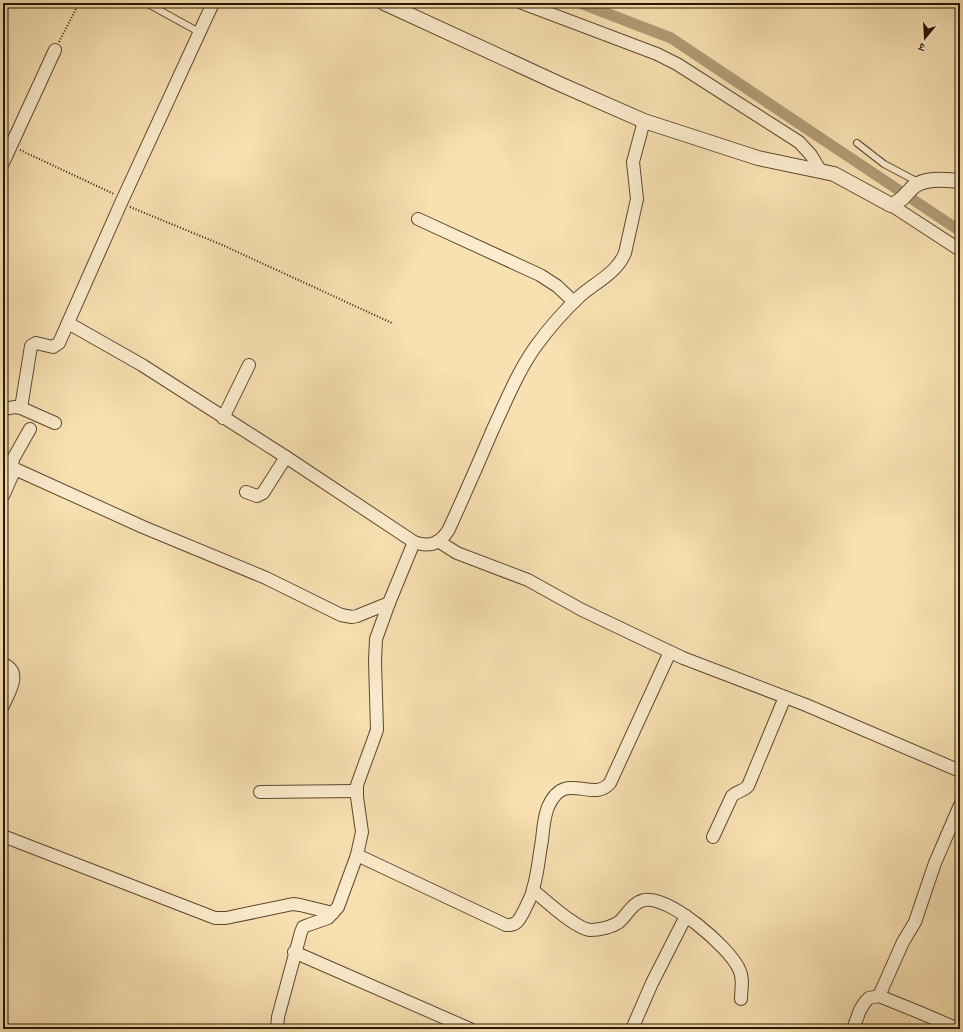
<svg xmlns="http://www.w3.org/2000/svg" width="963" height="1032" font-family="'IM FELL French Canon','Noto Serif Devanagari',serif">
<style>
.lines{fill:none;stroke-linecap:round;stroke-linejoin:round}
.canal{stroke:#b19b76;stroke-width:11}
.service-casing{stroke:#5c482e;stroke-width:8}
.minor-casing{stroke:#5c482e;stroke-width:14}
.tertiary-casing{stroke:#5c482e;stroke-width:16}
.path{stroke:#281602;stroke-width:2;stroke-dasharray:1 2;stroke-linecap:butt}
.service{stroke:#faebcc;stroke-width:6}
.minor{stroke:#faebcc;stroke-width:12}
.tertiary{stroke:#faebcc;stroke-width:14}
</style>
<rect width="100%" height="100%" fill="#f8e0b1"/>
<filter id="stains"><feTurbulence type="fractalNoise" baseFrequency=".005" numOctaves="4"/><feColorMatrix values="0 0 0 0 .2 0 0 0 0 .09 0 0 0 0 .02 0 0 0 .5 -.17"/></filter>
<radialGradient id="worn" r=".72"><stop offset=".6" stop-color="#630" stop-opacity="0"/><stop offset="1" stop-color="#630" stop-opacity=".3"/></radialGradient>
<g class="lines">
<polyline class="canal" points="580,3 671,38 960,231"/>
<g class="service-casing">
<g id="service">
<polyline points="150,5 199,32"/>
<polyline points="857,143 884,164 918,182"/>
</g>
</g>
<g class="minor-casing">
<g id="minor">
<polyline points="522,3 657,54 677,64 799,142 811,155 820,170"/>
<polyline points="3,163 55,50"/>
<polyline points="891,205 960,250"/>
<polyline points="418,219 540,275 557,286 574,302"/>
<path d="M68 323 142 365 286 457 414 542C430 548 441 543 449 529 464 496 479 462 493 429 506 401 518 371 536 346 549 328 564 311 580 296 596 282 617 273 625 253L637 199 633 162 644 121"/>
<polyline points="21,408 31,346 36,343 53,347 59,343 121,203 213,3"/>
<polyline points="3,409 15,407 21,408 55,423"/>
<polyline points="223,418 249,365"/>
<polyline points="30,429 13,459 12,467 15,469 143,527 266,578 341,615 352,617 357,616 389,603"/>
<polyline points="246,492 257,496 263,493 286,457"/>
<polyline points="3,496 15,469"/>
<polyline points="438,541 457,553 528,580 582,610 683,658 806,705 960,771"/>
<path d="M3 664C23 672 9 692 3 706"/>
<polyline points="260,792 356,791"/>
<polyline points="3,836 215,918 226,918 293,904 300,905 333,913"/>
<path d="M713 837 732 796C737 791 744 791 748 786L785 697"/>
<path d="M357 855 506 925C518 926 520 918 525 909 528 902 532 896 533 889 538 873 539 856 542 840 543 829 544 817 548 807 565 768 592 804 610 783L670 652"/>
<path d="M533 890C546 901 575 928 590 930 599 930 612 927 619 922 628 914 632 903 644 900 669 895 729 947 739 969 744 978 741 989 741 999"/>
<polyline points="294,952 470,1029"/>
<polyline points="879,996 903,942 915,922 935,863 960,805"/>
<polyline points="277,1029 278,1017 301,932 303,927 308,925 328,918 338,907 357,855 362,832 357,797 357,785 377,730 375,661 376,639 389,603 414,542"/>
<polyline points="632,1029 652,983 686,916"/>
<polyline points="853,1029 860,1010 865,1002 869,998 879,996 921,1013 958,1029"/>
</g>
</g>
<g class="tertiary-casing">
<path id="tertiary" d="M384 3 562 85 644 121 758 158 834 174 891 205C901 202 906 194 913 187 926 177 945 180 960 181"/>
</g>
<g class="path">
<polyline points="59,42 79,3"/>
<polyline points="20,150 114,194"/>
<polyline points="130,207 220,244 392,323"/>
</g>
<use href="#service" class="service"/>
<use href="#minor" class="minor"/>
<use href="#tertiary" class="tertiary"/>
</g>
<rect width="963" height="1032" fill="none" stroke="#f8e0b1" stroke-width="16"/>
<rect x="4" y="4" width="955" height="1024" fill="none" stroke="#281602" stroke-width="2"/>
<rect x="8" y="8" width="947" height="1016" fill="none" stroke="#281602"/>
<g transform="translate(925 38) rotate(198)" stroke="#faebcc" stroke-width="3" paint-order="stroke">
<path d="M0-3L7 15L0 10L-7 15Z" fill="#281602"/>
<text y="-6" font-size="11" font-weight="bold" text-anchor="middle" fill="#281602">उ</text>
</g>
<rect width="100%" height="100%" filter="url(#stains)"/>
<rect width="100%" height="100%" fill="url(#worn)"/>
</svg>
